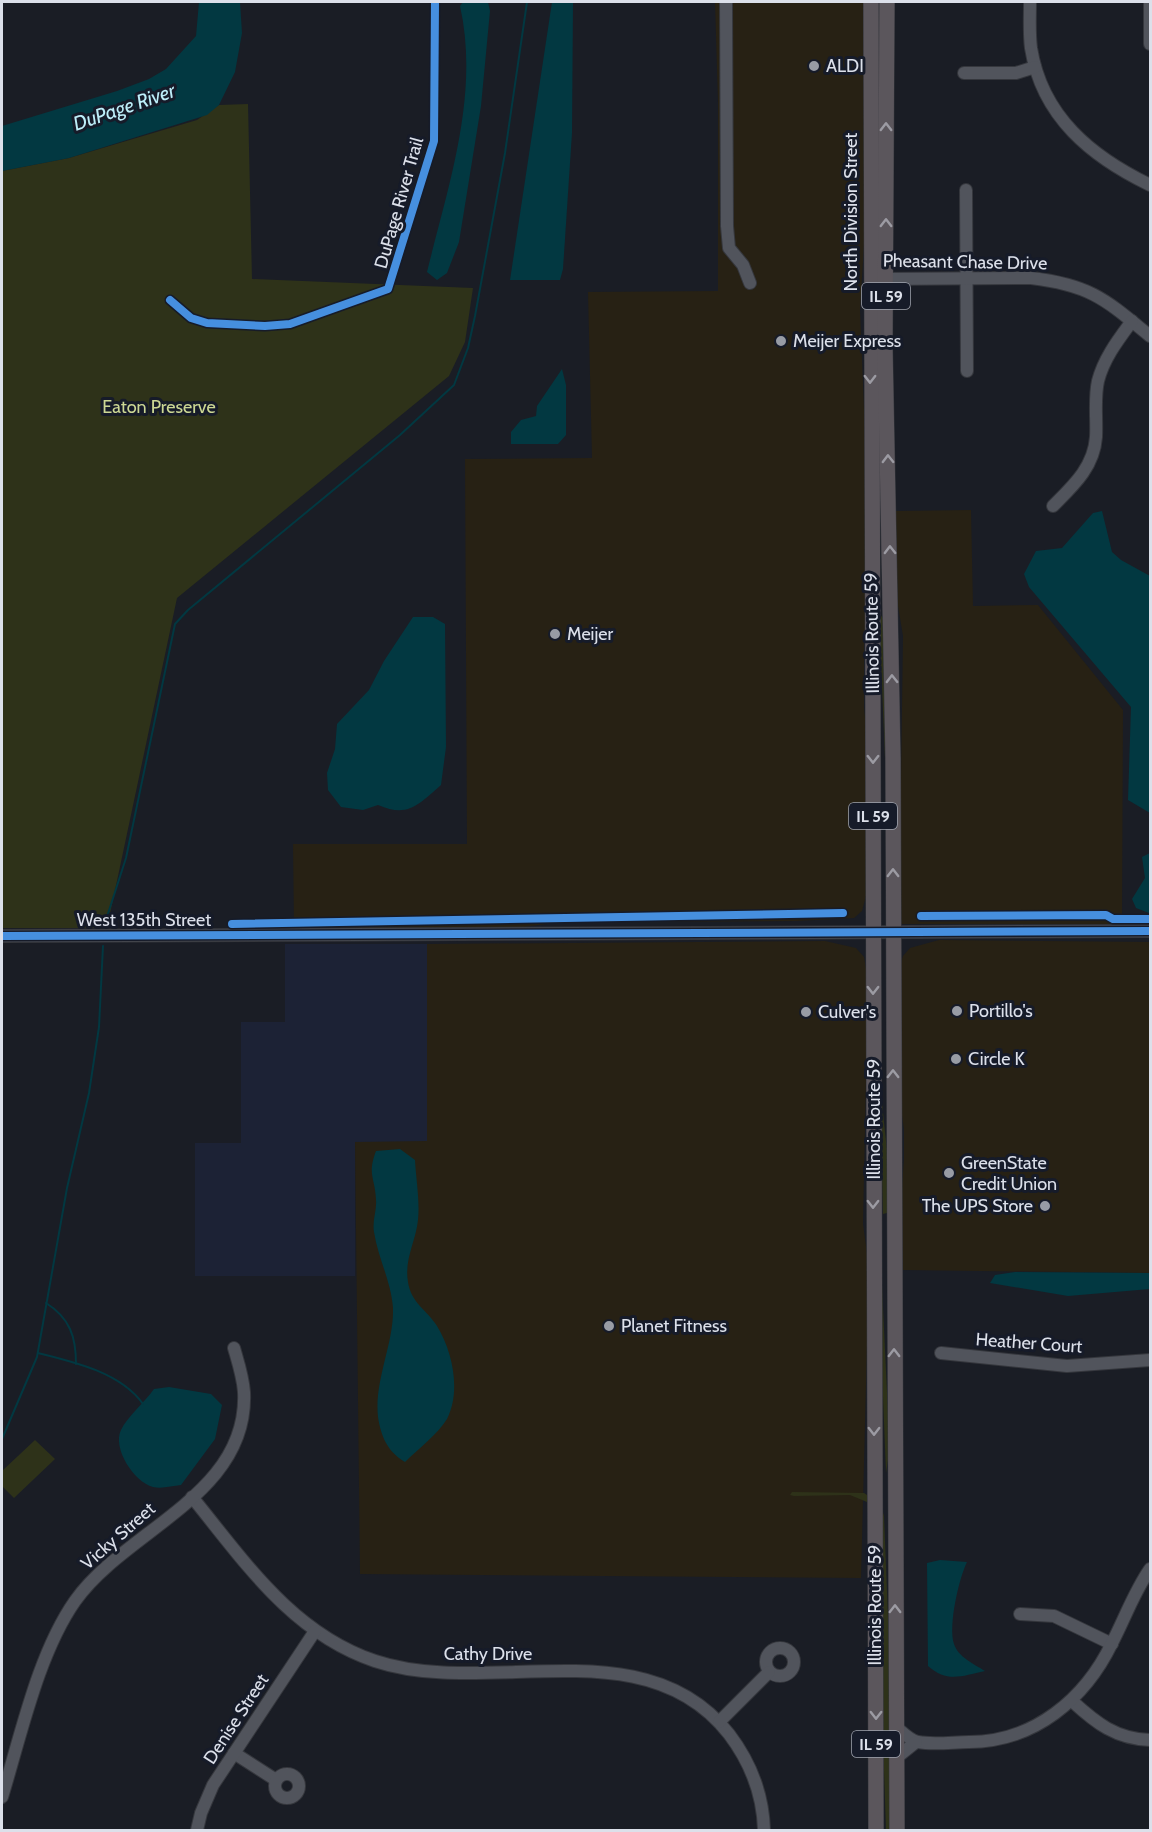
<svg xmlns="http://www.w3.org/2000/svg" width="1152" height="1832" font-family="Cabin,sans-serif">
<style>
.commercial{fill:#272114}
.built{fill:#1c2235}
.green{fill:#2e3219}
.water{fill:#023841}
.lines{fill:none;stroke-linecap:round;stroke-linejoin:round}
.stream{stroke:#023841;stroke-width:2}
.minor-casing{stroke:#35373d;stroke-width:14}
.major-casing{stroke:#35373d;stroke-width:16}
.minor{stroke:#51545c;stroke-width:12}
.major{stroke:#5b565c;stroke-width:15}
.cycleway-casing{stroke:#161b29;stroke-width:11}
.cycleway{stroke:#468fdf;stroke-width:8}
.oneway{stroke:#9c9ba3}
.poi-dot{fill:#989ca5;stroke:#161b29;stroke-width:2}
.labels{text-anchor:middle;stroke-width:6;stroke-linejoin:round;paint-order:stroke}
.shield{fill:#161b29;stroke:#a1a5b0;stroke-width:1.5}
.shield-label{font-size:16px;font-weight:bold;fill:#dce0ea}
.poi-label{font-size:18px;fill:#dce0ea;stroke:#161b29;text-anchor:start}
.street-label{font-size:18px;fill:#dce0ea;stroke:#161b29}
.park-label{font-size:18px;fill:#ccd794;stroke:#161b29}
.water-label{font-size:20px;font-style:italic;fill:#bdeef9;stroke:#161b29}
</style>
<rect width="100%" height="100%" fill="#1a1d25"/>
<g class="commercial">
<polygon points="715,2 866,2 865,228 860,310 870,558 864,645 864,707 868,750 866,896 862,911 854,918 796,921 562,922 516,928 294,928 293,844 467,844 465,459 592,458 588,292 718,291 718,102"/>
<polygon points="971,510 973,606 1038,605 1123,710 1122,924 899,924 903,636 896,594 896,511"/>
<polygon points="939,940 1150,942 1150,1273 903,1270 899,1225 904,1160 904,1129 899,1096 900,966 903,956 910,948"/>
<polygon points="825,941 856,948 864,957 868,980 863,1224 869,1268 861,1578 360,1574 355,1141 427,1141 427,944"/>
</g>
<polygon class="built" points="285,944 427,944 427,1141 355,1142 355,1276 195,1276 195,1143 241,1143 241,1022 285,1022"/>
<g class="green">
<polygon points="248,104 252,279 473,288 465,342 449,376 177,598 107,928 2,928 2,171 69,158 197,120 219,105"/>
<polygon points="879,613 886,622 886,783"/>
<polygon points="880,1083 887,1151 887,1213 883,1214"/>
<polygon points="881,1265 888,1413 888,1460 886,1473 879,1295"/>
<polygon points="35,1440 55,1459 14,1498 2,1486 2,1471"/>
<polygon points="792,1492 864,1493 867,1495 867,1502 850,1495 794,1496 790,1495"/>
<polygon points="881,1505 884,1516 890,1667 891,1830 886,1830 880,1650"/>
</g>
<g class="water">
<polygon points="199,2 240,2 242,33 235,72 219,105 207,115 69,158 2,171 2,126 117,91 149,79 166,69 196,36"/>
<path d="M463 2H488L490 11 481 106 459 242 447 273 437 280 427 272C448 186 480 95 460 6Z"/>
<polygon points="552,2 573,2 572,133 563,269 560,280 510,280"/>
<polygon points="562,369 566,385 566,435 558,444 511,444 511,432 521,420 536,416 537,406"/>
<polygon points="1102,511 1112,552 1121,560 1150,576 1150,813 1128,800 1131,707 1029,587 1024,574 1036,551 1062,548 1093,513"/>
<path d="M413 617H433L445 624 446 747 441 785C418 805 408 818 378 805L363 810 341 807 328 790 327 773 335 749 337 724 369 690 384 661Z"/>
<polygon points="1150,853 1150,913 1149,913 1136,908 1132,899 1145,878 1142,857"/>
<path d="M400 1149 415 1160C416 1179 420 1201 418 1220 416 1241 404 1259 408 1282 411 1303 427 1310 437 1326 453 1352 461 1392 447 1419 438 1434 418 1449 405 1462 388 1452 381 1437 378 1417 374 1380 394 1344 393 1308 391 1281 378 1258 374 1232 372 1221 377 1210 376 1200 375 1177 367 1175 376 1151Z"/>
<polygon points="1015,1272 1150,1273 1150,1289 1068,1296 990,1283 995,1275"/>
<path d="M169 1387 211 1394 222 1405 215 1439 181 1485C172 1486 162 1489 153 1487 134 1482 112 1448 121 1430 127 1417 145 1402 154 1389Z"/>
<path d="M940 1560 967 1562C959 1578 948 1626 954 1644 958 1657 974 1664 985 1671 962 1676 947 1683 928 1666L927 1563Z"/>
</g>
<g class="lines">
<g class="stream">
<polyline points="104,926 126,858 175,624 188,610 400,435 454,385 468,348 475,316 505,153 527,2"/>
<path d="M46 1303C70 1318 76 1337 76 1364"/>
<path d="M38 1353C75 1362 121 1373 143 1404"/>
<polyline points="2,1439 37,1357 67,1188 89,1093 99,1027 103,946"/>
</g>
<g class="minor-casing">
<g id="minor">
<polyline points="726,2 727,226 729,248 743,265 750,283"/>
<path d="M1030 2C1030 17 1029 33 1031 48 1042 117 1092 157 1150 185"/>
<polyline points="1150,2 1150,44"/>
<polyline points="964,73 1016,73 1035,67"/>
<polyline points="966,190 967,371"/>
<path d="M877 279 1031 278C1091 285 1106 300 1150 336"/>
<path d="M1053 506C1073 486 1094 467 1096 437 1097 418 1094 399 1098 381 1104 358 1118 340 1132 321"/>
<polyline points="2,936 1150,931"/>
<polyline points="941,1353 1067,1366 1150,1360"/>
<path d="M192 1497C245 1562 292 1633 375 1661 488 1699 644 1625 729 1734 751 1763 763 1795 764 1830"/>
<polyline points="1020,1614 1054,1616 1112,1644"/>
<circle cx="780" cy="1662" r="14"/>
<path d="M1072 1701C1096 1723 1116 1739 1150 1740"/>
<polyline points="719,1722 769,1672"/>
<path d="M896 1727C902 1732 911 1741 918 1742 934 1745 953 1742 969 1742 1034 1742 1085 1699 1112 1643 1125 1618 1134 1592 1150 1569"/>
<polyline points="234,1753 276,1780"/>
<polyline points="896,1758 916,1742"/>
<circle cx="287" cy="1786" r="12"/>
<path d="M2 1797C21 1735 38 1654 75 1601 126 1529 249 1495 244 1392 243 1377 238 1362 234 1348"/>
<polyline points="197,1830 201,1813 213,1785 315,1631"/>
</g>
</g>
<g class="major-casing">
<g id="major">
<polyline points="871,2 876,1830"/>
<polyline points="887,2 885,345 893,758 897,1830"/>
</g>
</g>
<use href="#minor" class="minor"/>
<use href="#major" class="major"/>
<g class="cycleway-casing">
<g id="cycleway">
<polyline points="170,300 191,318 207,323 265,326 290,324 388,289 434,141 435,2"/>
<polyline points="921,916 1106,915 1113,919 1150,919"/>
<polyline points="232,924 843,913"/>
<polyline points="2,936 1150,931"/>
</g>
</g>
<use href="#cycleway" class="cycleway"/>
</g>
<defs><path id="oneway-chevron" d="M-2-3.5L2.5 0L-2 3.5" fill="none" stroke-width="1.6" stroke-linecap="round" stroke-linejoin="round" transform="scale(1.5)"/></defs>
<g class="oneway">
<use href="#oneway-chevron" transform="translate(886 127) rotate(-90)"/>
<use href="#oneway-chevron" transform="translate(886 223) rotate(-90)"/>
<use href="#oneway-chevron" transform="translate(870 379) rotate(90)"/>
<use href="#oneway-chevron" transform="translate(888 459) rotate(-91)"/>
<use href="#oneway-chevron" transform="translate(890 550) rotate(-91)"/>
<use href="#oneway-chevron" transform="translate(892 679) rotate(-91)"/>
<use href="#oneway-chevron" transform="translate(873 759) rotate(90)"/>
<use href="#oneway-chevron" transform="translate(893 873) rotate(-90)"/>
<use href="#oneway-chevron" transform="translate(873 990) rotate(90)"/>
<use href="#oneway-chevron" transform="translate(893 1074) rotate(-90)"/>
<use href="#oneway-chevron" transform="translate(873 1204) rotate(90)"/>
<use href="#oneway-chevron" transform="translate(894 1353) rotate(-90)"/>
<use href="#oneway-chevron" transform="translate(874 1431) rotate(90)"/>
<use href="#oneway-chevron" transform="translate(895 1609) rotate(-90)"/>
<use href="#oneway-chevron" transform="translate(876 1715) rotate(90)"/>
</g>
<g class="poi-dot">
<circle cx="814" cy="66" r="6"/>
<circle cx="781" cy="341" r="6"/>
<circle cx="555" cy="634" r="6"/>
<circle cx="957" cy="1011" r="6"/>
<circle cx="806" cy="1012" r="6"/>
<circle cx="956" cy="1059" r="6"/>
<circle cx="949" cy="1173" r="6"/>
<circle cx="1045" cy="1206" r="6"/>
<circle cx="609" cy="1326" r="6"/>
</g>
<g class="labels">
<g class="shield">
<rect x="862" y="283" width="48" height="26" rx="4.5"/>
<rect x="849" y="803" width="48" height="26" rx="4.5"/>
<rect x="852" y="1731" width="48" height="26" rx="4.5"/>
</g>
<g class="shield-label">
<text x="886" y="302">IL 59</text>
<text x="873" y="822">IL 59</text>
<text x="876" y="1750">IL 59</text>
</g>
<g class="poi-label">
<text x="826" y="72">ALDI</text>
<text x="793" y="347">Meijer Express</text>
<text x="567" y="640">Meijer</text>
<text x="969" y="1017">Portillo's</text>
<text x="818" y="1018">Culver's</text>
<text x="968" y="1065">Circle K</text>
<text x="961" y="1169">GreenState<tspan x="961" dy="21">Credit Union</tspan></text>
<text x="1033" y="1212" text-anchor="end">The UPS Store</text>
<text x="621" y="1332">Planet Fitness</text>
</g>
<g class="street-label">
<text transform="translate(399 203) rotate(-74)" y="6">DuPage River Trail</text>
<text transform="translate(851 212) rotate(-90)" y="6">North Division Street</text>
<text transform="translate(965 262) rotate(1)" y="6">Pheasant Chase Drive</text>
<text transform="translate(872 633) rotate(-91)" y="6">Illinois Route 59</text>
<text x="144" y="926">West 135th Street</text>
<text transform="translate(874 1119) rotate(-90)" y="6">Illinois Route 59</text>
<text transform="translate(1029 1343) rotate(4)" y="6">Heather Court</text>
<text transform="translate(118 1536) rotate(-41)" y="6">Vicky Street</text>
<text transform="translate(875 1605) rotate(-90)" y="6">Illinois Route 59</text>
<text x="488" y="1660">Cathy Drive</text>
<text transform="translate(236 1719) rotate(-57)" y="6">Denise Street</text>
</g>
<g class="park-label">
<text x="159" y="413">Eaton Preserve</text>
</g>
<g class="water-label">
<text transform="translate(124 107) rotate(-19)" y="7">DuPage River</text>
</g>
</g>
<rect width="1152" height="1832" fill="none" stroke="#dce0ea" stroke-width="6"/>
</svg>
